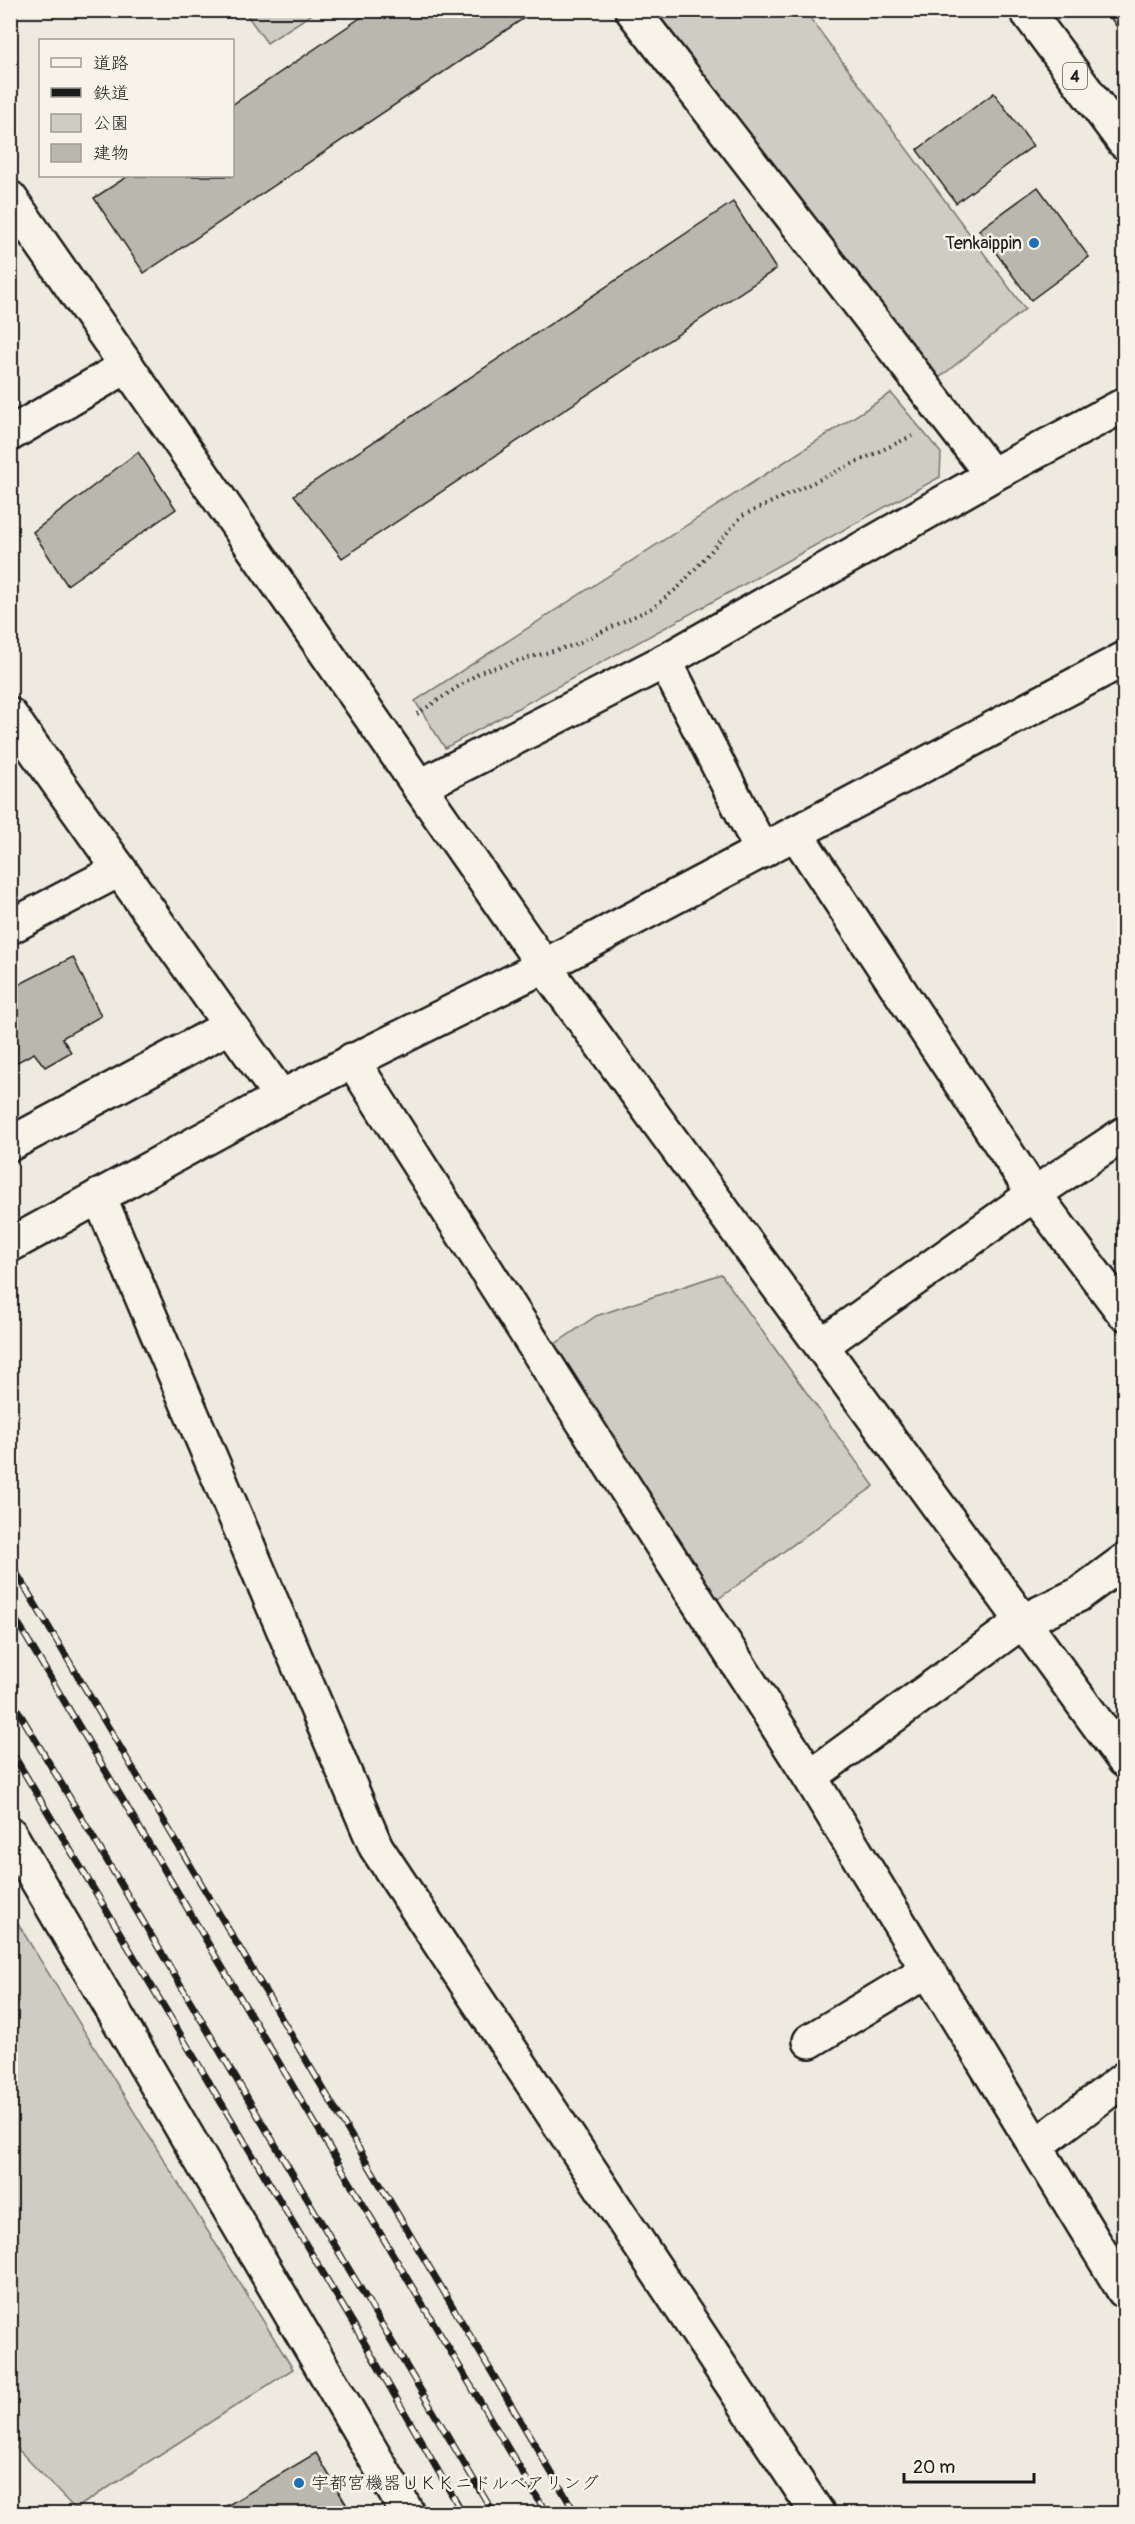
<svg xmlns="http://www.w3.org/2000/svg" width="1135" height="2524" font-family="Pangolin,'Klee One',sans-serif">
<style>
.green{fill:#cfccc3;stroke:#767470;stroke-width:1.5}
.building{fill:#bab7af;stroke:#1c1c1c;stroke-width:1.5}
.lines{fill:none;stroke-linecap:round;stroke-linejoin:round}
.minor-casing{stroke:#1c1c1c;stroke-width:38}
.tertiary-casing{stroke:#1c1c1c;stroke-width:38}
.trunk-casing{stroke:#1c1c1c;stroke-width:38}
.path{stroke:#1c1c1c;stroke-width:4;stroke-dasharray:1.5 4.5;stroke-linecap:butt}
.minor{stroke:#f7f3e8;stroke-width:33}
.tertiary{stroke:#f7f3e8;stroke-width:33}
.trunk{stroke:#f7f3e8;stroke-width:33}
.rail-casing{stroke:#1c1c1c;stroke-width:7}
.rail{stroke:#f7f3e8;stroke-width:4.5;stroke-dasharray:14;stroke-linecap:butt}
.poi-dot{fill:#1f6fb2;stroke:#f7f3e8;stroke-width:2}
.labels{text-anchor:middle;stroke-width:5;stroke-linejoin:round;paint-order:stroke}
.shield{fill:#f7f3e8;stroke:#5e5c59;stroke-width:1.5}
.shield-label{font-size:16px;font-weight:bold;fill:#1c1c1c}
.poi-label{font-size:18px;fill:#1c1c1c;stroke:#f7f3e8;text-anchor:end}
</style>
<rect width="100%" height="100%" fill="#eeeae0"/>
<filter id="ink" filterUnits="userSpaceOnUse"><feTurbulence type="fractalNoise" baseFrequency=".0167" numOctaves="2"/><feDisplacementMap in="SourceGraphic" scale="12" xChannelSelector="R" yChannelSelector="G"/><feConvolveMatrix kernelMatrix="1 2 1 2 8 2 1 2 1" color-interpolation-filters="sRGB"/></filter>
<g filter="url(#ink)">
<g class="green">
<polygon points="655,10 805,11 1025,309 939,378 648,16"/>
<polygon points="244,11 317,11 267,43"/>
<polygon points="891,393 941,453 940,477 445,748 415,701"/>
<polygon points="721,1274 874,1486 714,1602 548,1349 596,1316"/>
<polygon points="10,1911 293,2369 75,2509 11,2442"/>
</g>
<g class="building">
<polygon points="372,10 536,10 144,273 94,198 128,176 232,176 232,105"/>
<polygon points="1105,10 1124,10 1124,37"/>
<polygon points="994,93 1033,146 956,203 917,150"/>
<polygon points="1038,187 1089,257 1031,300 979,230"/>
<polygon points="733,202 776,269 342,558 294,495"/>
<polygon points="138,452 176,509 67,585 33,532"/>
<polygon points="73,957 101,1016 62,1038 71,1052 45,1067 34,1053 10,1066 10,989"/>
<polygon points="316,2453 352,2514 213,2514"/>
</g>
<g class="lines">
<g class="minor-casing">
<g id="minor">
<polyline points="10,434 127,366"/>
<polyline points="992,475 1124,405"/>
<polyline points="665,661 762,851"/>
<polyline points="10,715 281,1097"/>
<polyline points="419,787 665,661 992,475 632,10"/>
<polyline points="796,834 1034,1194 1124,1313"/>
<polyline points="10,927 119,870"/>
<polyline points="352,1060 810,1777 1124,2291"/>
<polyline points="10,1144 230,1026"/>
<polyline points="99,1196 376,1847 818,2514"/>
<polyline points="822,1345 1034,1194 1124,1134"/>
<polyline points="810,1777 1023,1621 1078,1595 1124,1561"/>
<polyline points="810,2041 928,1970"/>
<polyline points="1036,2146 1124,2079"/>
</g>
</g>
<g class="tertiary-casing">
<g id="tertiary">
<polyline points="10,198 544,966 1124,1760"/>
<polyline points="10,1245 281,1097 544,966 1124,659"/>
<polyline points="10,1834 408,2514"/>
</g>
</g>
<g class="trunk-casing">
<polyline id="trunk" points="1026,10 1124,142"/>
</g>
<polyline class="path" points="417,714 482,671 574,645 654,607 680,586 742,516 912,436"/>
<use href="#minor" class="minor"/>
<use href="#tertiary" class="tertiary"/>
<use href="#trunk" class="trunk"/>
<g class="rail-casing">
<g id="rail">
<polyline points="10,1562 576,2514"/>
<polyline points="10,1610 547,2514"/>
<polyline points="10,1697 494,2514"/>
<polyline points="10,1749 357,2330 463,2514"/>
</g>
</g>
<use href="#rail" class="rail"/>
</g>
</g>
<g class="poi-dot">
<circle cx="1034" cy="243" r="6"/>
<circle cx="299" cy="2483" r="6"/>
</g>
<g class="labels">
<rect class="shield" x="1063" y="63" width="24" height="26" rx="4.5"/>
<g class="shield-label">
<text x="1075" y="82">4</text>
</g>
<g class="poi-label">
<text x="1022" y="249">Tenkaippin</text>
<text x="311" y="2489" text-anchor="start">宇都宮機器ＵＫＫニドルベアリング</text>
</g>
</g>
<rect width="1135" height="2524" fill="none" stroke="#f7f3e8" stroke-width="36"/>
<rect x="18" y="18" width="1099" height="2488" fill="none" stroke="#1c1c1c" stroke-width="2" filter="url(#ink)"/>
<rect x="39" y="39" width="195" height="138" fill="#f7f3e8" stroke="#9f9d96" stroke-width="1.5"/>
<rect x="51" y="58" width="30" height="9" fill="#f7f3e8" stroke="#9f9d96" stroke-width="1.5"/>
<text x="93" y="69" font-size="18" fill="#1c1c1c">道路</text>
<rect x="51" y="88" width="30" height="9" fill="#1c1c1c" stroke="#9f9d96" stroke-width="1.5"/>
<text x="93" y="99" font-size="18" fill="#1c1c1c">鉄道</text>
<rect x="51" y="114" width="30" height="18" fill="#cfccc3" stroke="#9f9d96" stroke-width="1.5"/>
<text x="93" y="129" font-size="18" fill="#1c1c1c">公園</text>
<rect x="51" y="144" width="30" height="18" fill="#bab7af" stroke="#9f9d96" stroke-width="1.5"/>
<text x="93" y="159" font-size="18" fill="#1c1c1c">建物</text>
<path d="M904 2473v9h130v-9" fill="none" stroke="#1c1c1c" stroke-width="3"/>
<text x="913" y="2473" font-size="18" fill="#1c1c1c" stroke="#f7f3e8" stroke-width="4.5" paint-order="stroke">20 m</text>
</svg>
